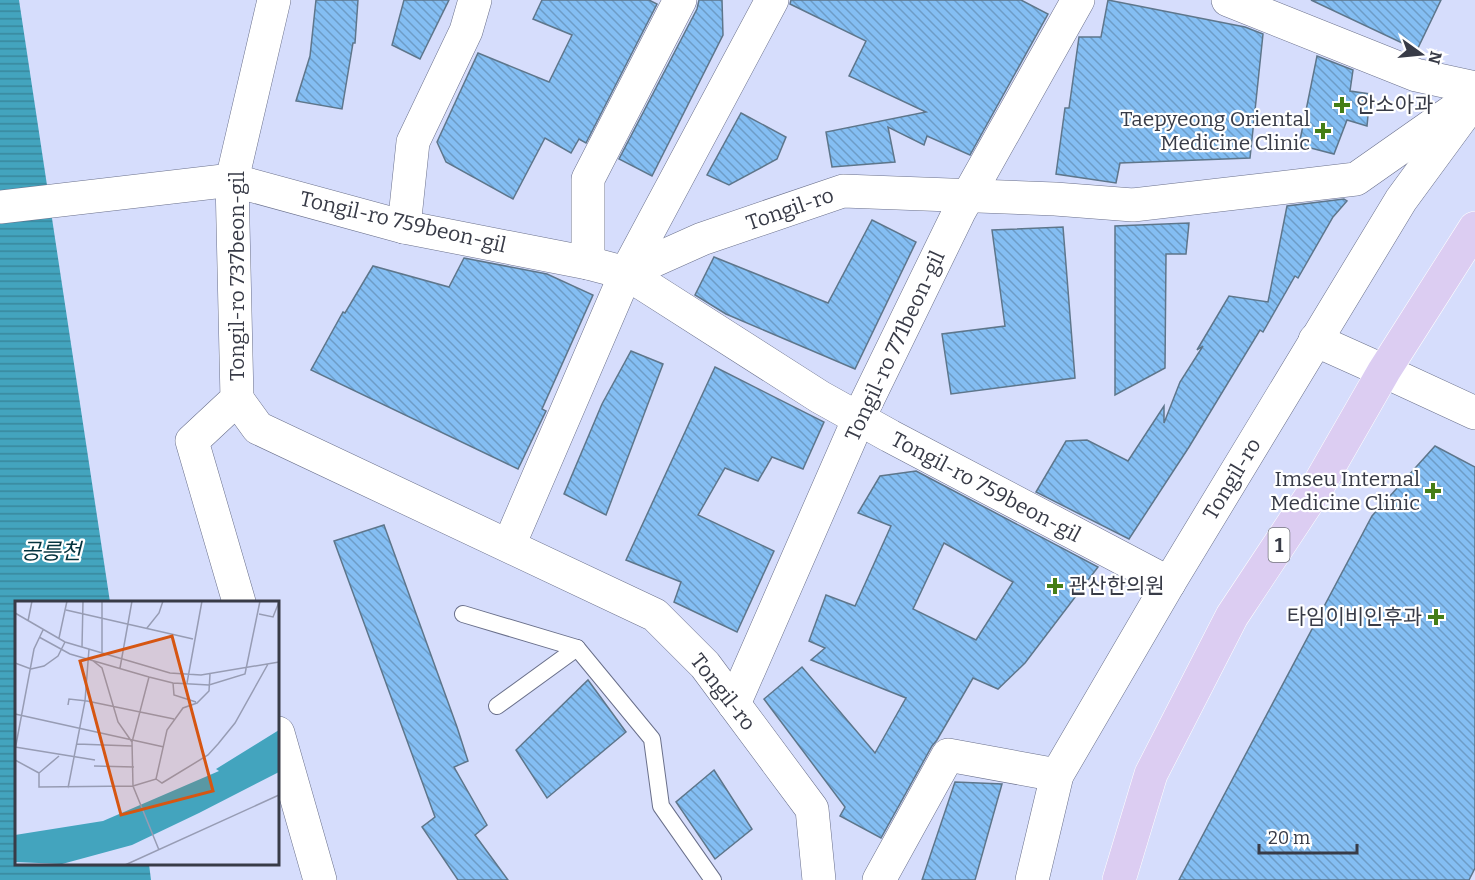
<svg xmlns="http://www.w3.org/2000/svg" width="1475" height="880" font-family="Bitter,'Noto Sans KR',serif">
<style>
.water{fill:url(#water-rules)}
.building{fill:url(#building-back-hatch);stroke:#5e768b;stroke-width:1.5;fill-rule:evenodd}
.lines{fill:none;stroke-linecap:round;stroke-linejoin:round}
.service-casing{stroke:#6a708b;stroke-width:18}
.minor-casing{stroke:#6a708b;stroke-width:34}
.tertiary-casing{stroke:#6a708b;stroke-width:34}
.primary-casing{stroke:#fff;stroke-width:34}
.service{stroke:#fff;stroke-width:16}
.minor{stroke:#fff;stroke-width:33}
.tertiary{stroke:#fff;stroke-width:33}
.primary{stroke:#dccdf2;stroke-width:33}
.poi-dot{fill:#457e17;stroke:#fff;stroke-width:2}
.labels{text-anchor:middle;stroke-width:4.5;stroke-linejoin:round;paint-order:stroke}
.shield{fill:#fff;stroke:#74767e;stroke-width:1.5}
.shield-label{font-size:20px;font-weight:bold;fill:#383b47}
.poi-label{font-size:21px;fill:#383b47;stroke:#fff;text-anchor:end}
.street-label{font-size:21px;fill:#383b47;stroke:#fff}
.water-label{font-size:22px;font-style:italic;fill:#05343f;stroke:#fff}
.inset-road{fill:none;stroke:#979cb4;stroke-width:1.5}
.view{fill:#d65612;fill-opacity:0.15;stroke:#d65612;stroke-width:3}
.inset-edge{fill:none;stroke:#383b47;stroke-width:3}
</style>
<defs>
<pattern id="water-rules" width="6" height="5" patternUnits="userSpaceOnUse" patternTransform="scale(1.5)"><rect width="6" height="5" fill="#43a4be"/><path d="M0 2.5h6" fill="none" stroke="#39879c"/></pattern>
<pattern id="building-back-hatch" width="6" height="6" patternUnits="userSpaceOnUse" patternTransform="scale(1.5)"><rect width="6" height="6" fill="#84bef3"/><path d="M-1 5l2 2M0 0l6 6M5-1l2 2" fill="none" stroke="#6d9cc7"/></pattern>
</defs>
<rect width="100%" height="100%" fill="#d6ddfc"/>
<polygon class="water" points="0,0 19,0 110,602 16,602 16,864 149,864 151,880 0,880"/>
<g class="building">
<polygon points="316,0 358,0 355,43 353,43 342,109 296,101 310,56"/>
<polygon points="404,0 449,0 420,59 392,45"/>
<polygon points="542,0 649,0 657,4 586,143 579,139 571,153 545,138 513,199 446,162 437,142 478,53 549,82 572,35 533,19"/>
<polygon points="699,0 722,0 723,35 652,176 619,159 697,9"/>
<polygon points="791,0 1021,0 1048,14 970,155 927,136 924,145 888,127 895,162 832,167 826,132 926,112 849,76 866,41 790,4"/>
<polygon points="1108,0 1245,27 1263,34 1250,158 1120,163 1116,183 1056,174 1065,108 1069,108 1079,37 1101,37"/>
<polygon points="1311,0 1441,0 1417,50"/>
<polygon points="1317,56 1353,70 1350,91 1370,94 1367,126 1347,120 1334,154 1299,145"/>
<polygon points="741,113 786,137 777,159 729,185 707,175"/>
<polygon points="1344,199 1347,201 1333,217 1298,278 1295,276 1263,332 1260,330 1189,447 1129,539 1036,492 1066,441 1087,440 1128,461 1164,406 1164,423 1180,382 1203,346 1197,350 1229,296 1268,302 1287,206"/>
<polygon points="872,220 916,242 855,369 726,314 695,295 714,257 828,303"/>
<polygon points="1189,223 1186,254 1166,254 1165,368 1115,395 1115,226"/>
<polygon points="1063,227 1075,378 951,394 942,334 1005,326 992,230"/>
<polygon points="464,258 547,274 593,295 542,409 546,411 518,469 311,370 343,312 345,313 373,266 449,287"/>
<polygon points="631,351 663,364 606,515 564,494 602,404"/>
<polygon points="715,367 824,422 803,469 772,457 758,481 725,468 698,515 774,551 737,632 674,602 681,582 626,560"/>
<polygon points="1435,446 1475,467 1475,868 1469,880 1179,880 1372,516"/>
<path d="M916 471 1098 567 1025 663 998 689 973 678 937 740 932 746 881 838 840 816 845 807 764 699 802 667 875 753 906 698 811 660 825 648 809 641 826 595 855 606 891 526 858 513 880 476ZM944 543 1013 582 976 640 913 609Z"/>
<polygon points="384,525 457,727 468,761 454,767 487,825 475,835 508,880 458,880 422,827 435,817 334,541"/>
<polygon points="588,680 626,732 547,798 516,750"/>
<polygon points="714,770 752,829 715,859 676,802"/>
<polygon points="955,782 1002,784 975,880 922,880"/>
</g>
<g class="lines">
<g class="service-casing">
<g id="service">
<polyline points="463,614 577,648 652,739 661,806 713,880"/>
<polyline points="497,706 577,648"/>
</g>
</g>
<g class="minor-casing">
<g id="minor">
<polyline points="1228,0 1416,75 1475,88"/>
<polyline points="0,207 232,180 404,227 588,263 626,273 820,397 890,436 1169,583"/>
<polyline points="404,227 413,142 466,31 475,0"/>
<polyline points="588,263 588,179 680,0"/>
<polyline points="626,273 702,239 843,191 1055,199 1133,205 1356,179 1460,106"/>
<polyline points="1315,340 1384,371"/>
<polyline points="237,399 258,428 655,615 705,665 812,809 819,880"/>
<polyline points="509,545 626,273 772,0"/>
<polyline points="239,602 192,441 237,399 232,180 274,0"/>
<polyline points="734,704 863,409 959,212 1078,0"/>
<polyline points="278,733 320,880"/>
<polyline points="879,880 948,755 1057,775"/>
<polyline points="1032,880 1057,775 1169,583 1401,200 1475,99"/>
</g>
</g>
<g class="tertiary-casing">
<polyline id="tertiary" points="1384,371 1475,413"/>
</g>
<g class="primary-casing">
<polyline id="primary" points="1119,880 1151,774 1232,616 1318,486 1384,371 1475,228"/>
</g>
<use href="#service" class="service"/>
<use href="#minor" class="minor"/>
<use href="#tertiary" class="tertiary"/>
<use href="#primary" class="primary"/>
</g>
<g class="poi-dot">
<path d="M1339 96h6v6h6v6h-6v6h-6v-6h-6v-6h6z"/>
<path d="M1320 122h6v6h6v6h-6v6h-6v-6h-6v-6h6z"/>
<path d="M1430 482h6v6h6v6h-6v6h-6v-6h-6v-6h6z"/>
<path d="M1052 577h6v6h6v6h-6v6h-6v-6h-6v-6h6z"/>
<path d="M1433 608h6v6h6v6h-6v6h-6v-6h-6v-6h6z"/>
</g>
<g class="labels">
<rect class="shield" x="1268.5" y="528" width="21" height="34" rx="4.5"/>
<g class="shield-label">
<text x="1279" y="552">1</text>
</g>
<g class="poi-label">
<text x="1356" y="112" text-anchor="start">안소아과</text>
<text x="1310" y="126">Taepyeong Oriental<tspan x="1310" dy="24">Medicine Clinic</tspan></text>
<text x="1420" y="486">Imseu Internal<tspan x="1420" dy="24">Medicine Clinic</tspan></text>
<text x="1068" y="593" text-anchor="start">관산한의원</text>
<text x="1422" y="624">타임이비인후과</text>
</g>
<g class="street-label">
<text transform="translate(790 209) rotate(-19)" y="7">Tongil-ro</text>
<text transform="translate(403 222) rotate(13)" y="7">Tongil-ro 759beon-gil</text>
<text transform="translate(237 276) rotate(-90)" y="7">Tongil-ro 737beon-gil</text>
<text transform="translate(895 346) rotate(-65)" y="7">Tongil-ro 771beon-gil</text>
<text transform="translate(1232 479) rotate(-59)" y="7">Tongil-ro</text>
<text transform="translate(986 487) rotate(28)" y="7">Tongil-ro 759beon-gil</text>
<text transform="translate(723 692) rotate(52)" y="7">Tongil-ro</text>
</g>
<g class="water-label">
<text x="51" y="559">공릉천</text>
</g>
</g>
<g transform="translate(15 601)">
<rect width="264" height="264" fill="#d6ddfc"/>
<path d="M264 129V171L184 212 117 244 47 263 0 261V234L88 220 204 170 201 168Z" fill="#43a4be"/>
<path class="inset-road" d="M51 9 178 38M0 12 50 41 155 72 186 74 264 61M244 13 258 16 264 1M13 20 17 0M132 27 144 12 148 0M24 36 55 53 134 76 158 82 194 84 230 73 245 0M44 37 52 0M67 46 68 0M87 53V0M77 59 87 67 103 121 117 141M0 62 16 68 29 65 43 55 50 41M105 67 117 0M134 76 117 141 118 185 144 249M158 82 159 94 181 101M172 82 187 0M53 104 54 98 72 100 159 118M0 113 149 146M62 143 117 145M0 146 80 159M0 149 19 48 28 29M44 155 24 172V186L118 185 141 178 147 182 193 154 203 143 220 122 253 63M0 159 24 172M79 165 119 166M141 178 152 129 168 107 182 102 194 90 195 73M53 187 70 100 74 48M110 264 264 194"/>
<path class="view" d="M157 35 198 190 106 214 65 60Z"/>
<rect width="264" height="264" class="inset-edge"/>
</g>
<g transform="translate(1421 54) rotate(105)" stroke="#ffffff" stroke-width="4.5" paint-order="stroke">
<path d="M0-4.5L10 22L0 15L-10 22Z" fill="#383b47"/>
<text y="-9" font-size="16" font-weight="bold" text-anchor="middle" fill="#383b47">N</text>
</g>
<path d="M1259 844v9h98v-9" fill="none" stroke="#383b47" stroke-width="3"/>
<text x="1268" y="844" font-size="18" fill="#383b47" stroke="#ffffff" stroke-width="4.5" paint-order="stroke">20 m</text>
</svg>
